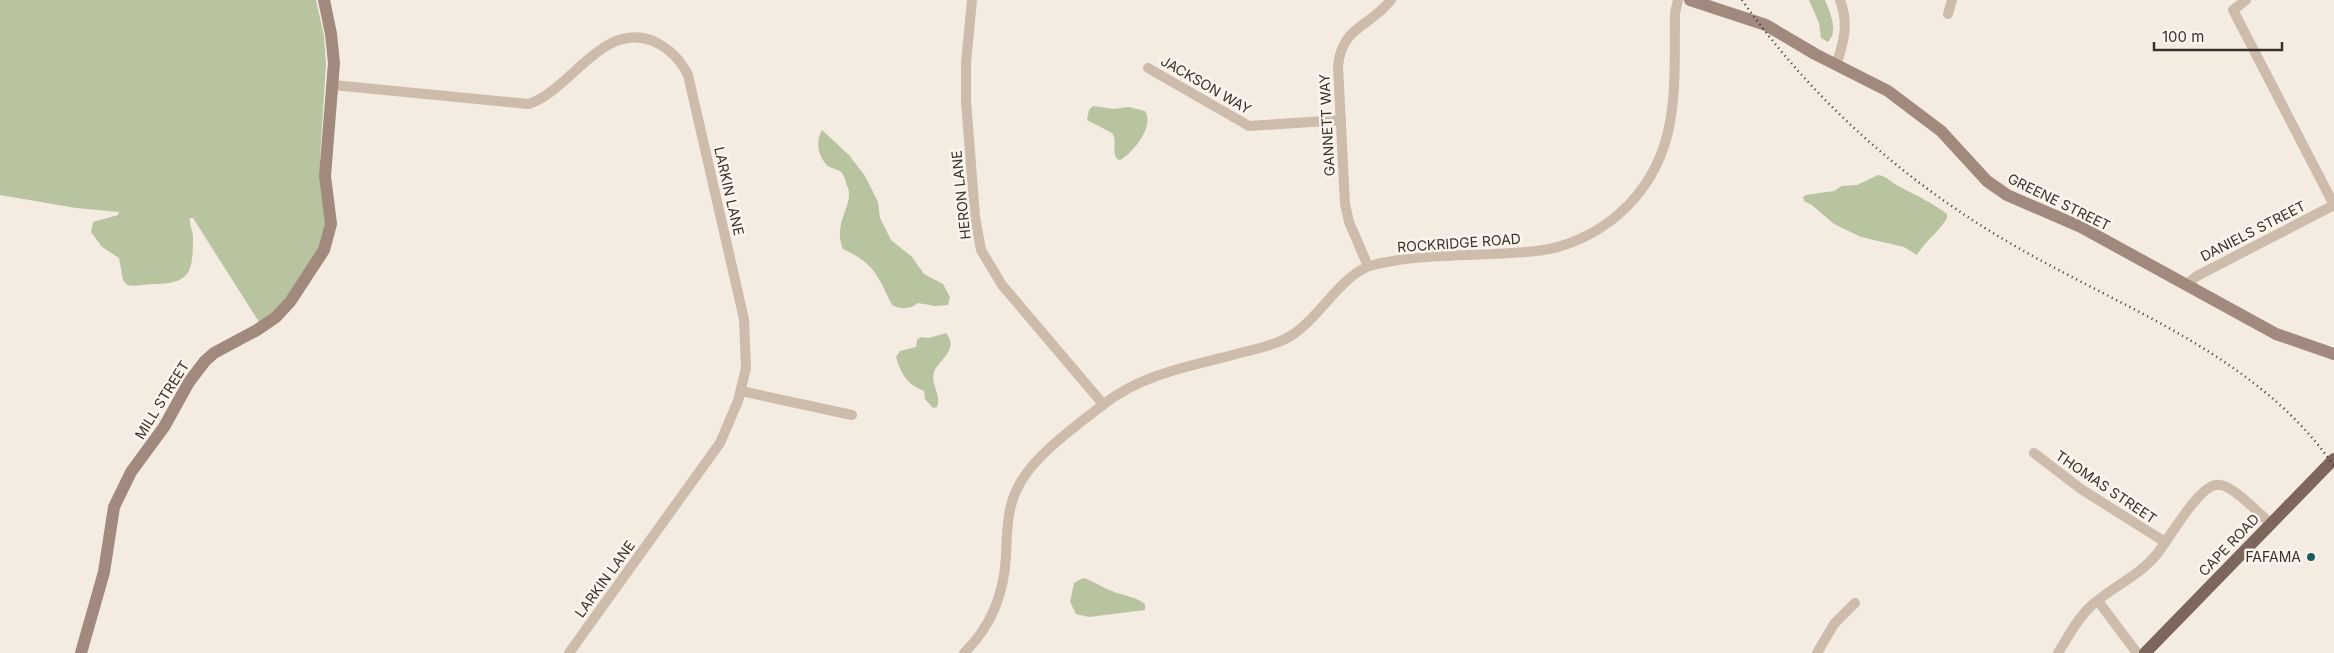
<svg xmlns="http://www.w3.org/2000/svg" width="2334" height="653" font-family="Inter,sans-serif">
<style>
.green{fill:#b8c4a0}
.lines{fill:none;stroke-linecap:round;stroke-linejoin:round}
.street{stroke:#cdbbac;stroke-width:10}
.secondary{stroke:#a18a7d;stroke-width:12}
.primary{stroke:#7d675c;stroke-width:12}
.rail{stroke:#3b302b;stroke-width:2.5;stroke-dasharray:1 4;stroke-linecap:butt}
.poi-dot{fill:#1f5a5e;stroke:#fbf5ee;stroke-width:2}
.labels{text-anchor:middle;stroke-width:5;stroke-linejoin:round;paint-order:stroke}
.street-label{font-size:14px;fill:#3b302b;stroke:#fbf5ee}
.poi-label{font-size:14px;fill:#3b302b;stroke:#fbf5ee;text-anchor:end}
</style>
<rect width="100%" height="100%" fill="#f4ebe1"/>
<g class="green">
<path d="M0 0H316L324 36 326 64 320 158 322 189 328 221 319 253 278 308 259 322 193 218H190C189 225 193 231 193 237 193 271 191 284 154 284 144 284 136 287 127 285L123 280 119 258 102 247 91 232 93 222 118 215 119 212 76 208 0 195Z"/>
<path d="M1809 0H1825C1830 13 1839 31 1828 42L1821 38 1819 23Z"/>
<path d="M1093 106 1114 109 1129 107 1145 111C1155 126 1133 153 1120 160L1117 159C1111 151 1118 141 1112 133L1087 120 1089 110Z"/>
<path d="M822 130 849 155 865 176 878 202 880 218 891 240 912 257 924 274 943 284 950 297 948 305 935 306 918 303C910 309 902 310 892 305 878 276 874 263 843 249 832 223 854 205 848 188 846 184 845 177 842 173 839 169 832 169 828 166 818 157 815 142 822 130Z"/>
<path d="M1878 175C1888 176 1892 184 1902 188 1918 196 1932 203 1947 214V218C1939 232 1925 241 1917 255L1904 247 1861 237 1834 224 1812 205 1804 201 1803 197 1806 195 1834 191 1842 186 1857 185Z"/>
<path d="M946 333C960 349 938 361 934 372 930 385 942 394 937 407L933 408 925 399 924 391C907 384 901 374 896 357L900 351 916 347 917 340 921 337 929 338Z"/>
<path d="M1083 578C1094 581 1101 587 1112 591 1124 596 1134 596 1145 604V610L1089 617 1076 614 1070 602 1074 583Z"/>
</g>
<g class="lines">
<g class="street">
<polyline points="972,0 966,63 966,101 975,216 981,250 1002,285 1103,404"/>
<polyline points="2246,0 2233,10 2334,205"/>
<polyline points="1948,14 1952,0"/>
<path d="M1836 65C1844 42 1849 24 1840 0"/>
<polyline points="1148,68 1249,126 1341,120"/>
<path d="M333 85 529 104C573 88 602 21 653 41 669 48 680 59 688 75L744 319 746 368 738 401 720 443 569 653"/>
<path d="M1368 266 1349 222 1345 204 1338 66C1342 26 1370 27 1391 0"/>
<polyline points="2187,284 2197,276 2334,205"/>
<polyline points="741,391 852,415"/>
<polyline points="2034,453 2081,489 2165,542"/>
<polyline points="2098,601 2137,653"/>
<path d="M964 653C992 626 1004 594 1006 556 1007 532 1007 508 1018 487 1033 456 1077 425 1104 404 1143 373 1193 366 1240 353 1256 349 1272 346 1287 338 1317 323 1341 273 1373 265 1425 252 1482 257 1536 251 1566 248 1596 234 1619 214 1682 158 1674 89 1675 13L1678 0"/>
<polyline points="1817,653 1834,624 1855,603"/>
<path d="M2058 653C2068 637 2077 619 2091 606 2112 587 2139 576 2157 554 2169 539 2198 487 2216 485 2231 482 2259 514 2271 524"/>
</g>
<g class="secondary">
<polyline points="1690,0 1766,25 1815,54 1888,91 1941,131 1987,181 2007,195 2081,227 2276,334 2334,354"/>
<polyline points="81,653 104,572 114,507 131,472 164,427 189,382 205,361 214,353 257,330 276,317 290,302 324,250 331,224 325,176 334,63 331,34 324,0"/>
</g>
<polyline class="primary" points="2145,653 2334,459"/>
<path class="rail" d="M1742 0C1815 104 1912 188 2022 250 2133 313 2259 358 2334 466"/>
</g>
<circle class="poi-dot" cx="2311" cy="557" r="5"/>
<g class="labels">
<g class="street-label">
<text transform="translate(1206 85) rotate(30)" y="5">JACKSON WAY</text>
<text transform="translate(1327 125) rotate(-93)" y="5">GANNETT WAY</text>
<text transform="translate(729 191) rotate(77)" y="5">LARKIN LANE</text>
<text transform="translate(961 195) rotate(-96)" y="5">HERON LANE</text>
<text transform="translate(2059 202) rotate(26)" y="5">GREENE STREET</text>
<text transform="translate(2253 231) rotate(-27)" y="5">DANIELS STREET</text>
<text transform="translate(1459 243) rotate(-4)" y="5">ROCKRIDGE ROAD</text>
<text transform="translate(162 400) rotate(-58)" y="5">MILL STREET</text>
<text transform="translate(2106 487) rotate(34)" y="5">THOMAS STREET</text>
<text transform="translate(2229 545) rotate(-46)" y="5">CAPE ROAD</text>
<text transform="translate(605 579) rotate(-54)" y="5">LARKIN LANE</text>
</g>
<g class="poi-label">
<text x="2301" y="562">FAFAMA</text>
</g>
</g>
<path d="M2154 42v8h128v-8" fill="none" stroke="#3b302b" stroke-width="2.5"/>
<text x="2162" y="42" font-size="15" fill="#3b302b" stroke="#fbf5ee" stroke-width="4" paint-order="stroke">100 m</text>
</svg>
